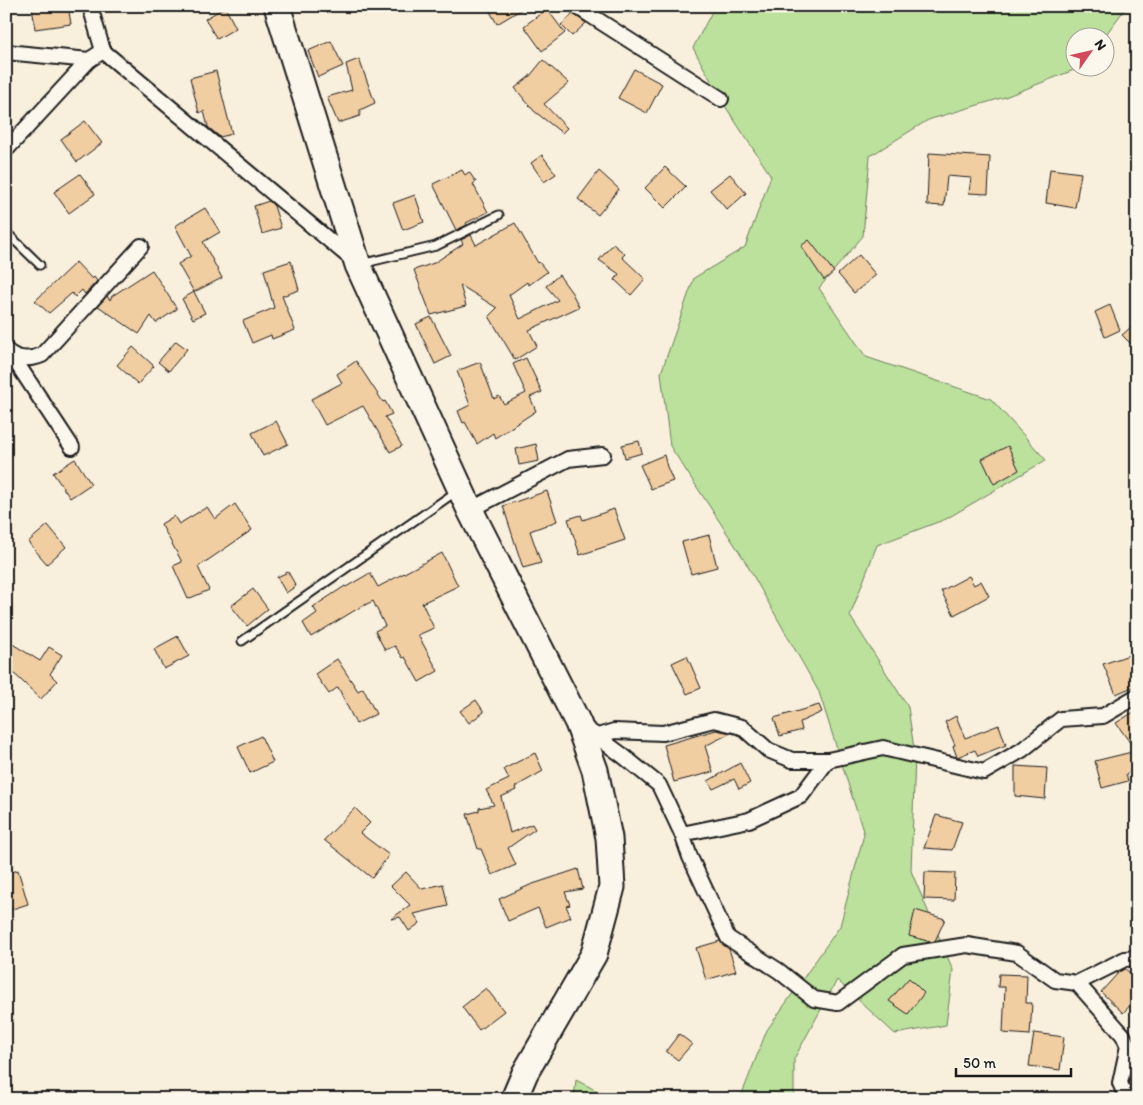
<svg xmlns="http://www.w3.org/2000/svg" width="1143" height="1105" font-family="Itim,sans-serif">
<style>
.green{fill:#bbe19c;stroke:#6c7e5c}
.building{fill:#f1cda2;stroke:#1c1c1c}
.lines{fill:none;stroke-linecap:round;stroke-linejoin:round}
.lane-casing{stroke:#1c1c1c;stroke-width:11}
.street-casing{stroke:#1c1c1c;stroke-width:18}
.highway-casing{stroke:#1c1c1c;stroke-width:29}
.lane{stroke:#fbf7ec;stroke-width:7}
.street{stroke:#fbf7ec;stroke-width:14}
.highway{stroke:#fbf7ec;stroke-width:25}
</style>
<rect width="100%" height="100%" fill="#f9efdd"/>
<filter id="ink" filterUnits="userSpaceOnUse"><feTurbulence type="fractalNoise" baseFrequency=".02" numOctaves="2"/><feDisplacementMap in="SourceGraphic" scale="10" xChannelSelector="R" yChannelSelector="G"/><feConvolveMatrix kernelMatrix="1 2 1 2 8 2 1 2 1" color-interpolation-filters="sRGB"/></filter>
<g filter="url(#ink)">
<g class="green">
<polygon points="715,6 1127,6 1104,37 1076,38 1076,68 1079,68 1005,97 928,120 870,156 863,236 819,288 866,357 991,399 1046,460 946,519 877,545 850,616 908,707 915,756 911,871 953,970 946,1025 895,1034 837,980 794,1059 794,1099 740,1099 767,1030 840,926 864,834 819,692 742,556 670,446 661,373 694,278 745,247 771,176 725,106 693,48"/>
<polygon points="576,1080 613,1099 574,1099"/>
</g>
<g class="building">
<polygon points="32,6 68,6 71,24 35,29"/>
<polygon points="487,6 527,6 497,24"/>
<polygon points="225,7 236,28 217,39 205,19"/>
<polygon points="547,9 565,33 542,51 524,26"/>
<polygon points="573,14 586,23 572,36 561,25"/>
<polygon points="331,41 343,66 318,77 308,51"/>
<polygon points="359,59 375,103 360,110 360,116 338,123 327,97 352,90 346,64"/>
<polygon points="543,60 569,83 544,104 567,128 562,133 534,111 515,88 530,76"/>
<polygon points="634,69 662,84 647,113 618,98"/>
<polygon points="216,71 232,134 220,137 208,127 204,111 199,113 190,78"/>
<polygon points="85,121 102,143 77,162 61,139"/>
<polygon points="929,153 990,157 988,194 969,193 971,178 947,176 944,206 927,205"/>
<polygon points="542,155 556,174 544,182 531,163"/>
<polygon points="665,167 686,187 665,208 645,188"/>
<polygon points="1050,169 1081,173 1075,208 1046,203"/>
<polygon points="462,170 465,175 469,172 476,182 473,184 488,212 466,223 467,225 456,230 433,184"/>
<polygon points="599,171 619,189 598,215 578,199"/>
<polygon points="80,174 95,194 69,213 54,192"/>
<polygon points="730,174 746,193 727,210 710,190"/>
<polygon points="415,195 424,222 403,230 393,203"/>
<polygon points="269,201 274,206 281,228 262,234 254,206"/>
<polygon points="205,208 220,232 203,242 222,278 194,292 178,264 191,256 175,226"/>
<polygon points="515,223 538,263 539,262 547,272 529,285 527,282 509,295 520,319 558,300 546,286 559,275 572,293 579,307 529,330 537,346 515,360 489,316 497,308 460,285 466,306 431,315 414,270 434,263 463,244 461,240 471,235 476,245"/>
<polygon points="809,240 834,272 824,280 801,246"/>
<polygon points="613,244 625,254 622,257 645,279 631,295 615,280 619,274 599,260"/>
<polygon points="859,255 876,275 854,293 838,274"/>
<polygon points="291,261 299,290 282,296 295,330 272,339 271,335 252,343 243,321 274,308 264,270"/>
<polygon points="76,262 92,279 94,277 97,281 85,294 82,290 75,297 72,293 49,313 35,301"/>
<polygon points="152,270 177,309 156,323 151,316 139,334 98,306 107,296 110,300 112,296"/>
<polygon points="194,292 205,313 193,319 182,299"/>
<polygon points="1110,305 1120,330 1105,337 1095,312"/>
<polygon points="431,317 451,356 435,364 416,324"/>
<polygon points="1137,322 1137,350 1122,335"/>
<polygon points="176,341 187,349 169,371 158,362"/>
<polygon points="133,347 154,366 138,384 117,365"/>
<polygon points="526,358 542,392 530,397 536,411 495,438 493,433 477,444 465,422 463,423 458,411 470,405 457,371 480,362 494,399 499,396 504,404 526,393 513,364"/>
<polygon points="356,361 383,402 385,401 392,414 385,417 402,446 390,452 363,406 325,425 311,399 342,383 337,374"/>
<polygon points="276,421 288,444 263,456 252,433"/>
<polygon points="639,441 642,453 625,458 622,445"/>
<polygon points="536,444 539,461 519,465 516,449"/>
<polygon points="1008,446 1019,470 994,484 982,459"/>
<polygon points="664,455 667,467 673,481 651,489 640,465"/>
<polygon points="75,459 91,484 70,498 53,473"/>
<polygon points="547,491 557,521 530,531 541,563 523,568 503,506"/>
<polygon points="235,504 252,530 198,567 209,590 188,599 173,566 182,562 161,524 174,516 179,524 207,507 215,519"/>
<polygon points="614,509 625,540 580,555 568,519 581,515 583,520"/>
<polygon points="48,525 66,547 47,564 28,542"/>
<polygon points="709,535 717,567 691,574 682,542"/>
<polygon points="442,553 458,586 422,603 434,628 418,635 438,671 419,682 405,657 403,658 395,646 385,650 375,631 385,626 373,601 357,609 311,637 303,623 317,613 313,607 345,586 346,587 370,573 378,587"/>
<polygon points="288,572 296,586 286,593 277,577"/>
<polygon points="969,576 974,585 981,581 989,596 954,615 941,591"/>
<polygon points="253,589 268,609 247,626 231,606"/>
<polygon points="178,636 189,656 164,669 154,649"/>
<polygon points="6,640 40,661 49,647 62,655 50,674 57,681 41,699 6,666"/>
<polygon points="1132,654 1137,666 1137,685 1116,694 1103,664"/>
<polygon points="687,656 701,688 687,694 672,663"/>
<polygon points="337,659 358,691 363,688 376,714 356,724 338,687 329,694 315,674"/>
<polygon points="476,700 484,712 469,723 460,711"/>
<polygon points="819,705 822,712 800,722 802,730 780,736 774,718"/>
<polygon points="1137,710 1137,768 1126,774 1128,781 1102,788 1095,761 1136,751 1116,723"/>
<polygon points="956,716 965,738 999,725 1006,745 978,756 975,750 957,757 953,746 955,745 945,722"/>
<polygon points="716,730 731,733 705,746 713,772 674,782 664,745"/>
<polygon points="261,736 273,762 250,773 238,747"/>
<polygon points="535,753 543,771 515,787 516,790 501,797 510,833 532,824 535,829 508,848 516,865 492,875 481,849 478,849 467,814 479,811 479,808 494,805 486,790 509,779 504,769"/>
<polygon points="740,763 750,783 739,789 734,779 713,789 708,781"/>
<polygon points="1015,766 1047,768 1045,799 1015,796"/>
<polygon points="355,808 370,823 360,833 389,855 372,878 324,840"/>
<polygon points="936,815 962,822 952,850 924,848"/>
<polygon points="578,869 583,889 565,892 570,905 566,906 571,917 546,927 538,908 508,921 499,899 530,885"/>
<polygon points="18,870 28,904 6,911 6,874"/>
<polygon points="406,872 422,889 443,884 448,906 414,914 420,923 409,931 400,917 391,919 410,905 391,886"/>
<polygon points="925,872 955,873 954,900 924,899"/>
<polygon points="915,910 945,919 935,941 931,942 909,936"/>
<polygon points="720,941 729,949 736,971 706,980 696,948"/>
<polygon points="1125,969 1137,978 1137,987 1132,992 1137,998 1123,1013 1101,992 1119,972"/>
<polygon points="999,974 1027,975 1026,1003 1032,1003 1030,1035 1003,1033 1005,987 998,987"/>
<polygon points="909,978 924,993 908,1014 889,1001"/>
<polygon points="486,988 504,1011 479,1030 462,1007"/>
<polygon points="1034,1033 1064,1037 1060,1070 1029,1066"/>
<polygon points="679,1034 692,1044 678,1060 666,1051"/>
</g>
<g class="lines">
<g class="lane-casing">
<g id="lane">
<polyline points="6,232 40,265"/>
<polyline points="361,264 436,246 499,215"/>
<polyline points="242,641 457,491"/>
</g>
</g>
<g class="street-casing">
<g id="street">
<polyline points="90,6 103,51"/>
<polyline points="576,6 721,99"/>
<polyline points="6,52 89,60"/>
<polyline points="6,150 89,60 103,51 354,261"/>
<path d="M6 350C16 360 30 360 42 355L141 246"/>
<polyline points="12,356 72,447"/>
<polyline points="470,510 568,459 603,455"/>
<polyline points="580,724 622,755 659,785 682,834 690,857 728,938 779,971 814,999 838,1003 903,955 967,945 1017,953 1055,980 1077,983 1125,959 1137,958"/>
<polyline points="598,736 614,731 663,733 714,720 742,727 768,750 792,760 828,760"/>
<polyline points="682,834 749,820 801,796 828,760 883,748 984,772 1022,750 1061,719 1103,716 1137,696"/>
<polyline points="1077,983 1123,1035 1128,1046 1120,1083 1127,1099"/>
</g>
</g>
<g class="highway-casing">
<polyline id="highway" points="277,6 358,265 470,510 578,723 595,770 609,838 612,887 594,954 525,1073 514,1099"/>
</g>
<use href="#lane" class="lane"/>
<use href="#street" class="street"/>
<use href="#highway" class="highway"/>
</g>
</g>
<rect width="1143" height="1105" fill="none" stroke="#fbf7ec" stroke-width="25"/>
<rect x="12" y="12" width="1118" height="1080" fill="none" stroke="#1c1c1c" stroke-width="2" filter="url(#ink)"/>
<g transform="translate(1090 52) rotate(56)"><circle r="24" fill="#fbf7ec" stroke="#a29f99"/>
<path d="M0-4L9 19L0 12L-9 19Z" fill="#d1495b"/>
<text y="-8" font-size="14" font-weight="bold" text-anchor="middle" fill="#1c1c1c">N</text>
</g>
<path d="M956 1068v8h115v-8" fill="none" stroke="#1c1c1c" stroke-width="2.5"/>
<text x="963" y="1068" font-size="15" fill="#1c1c1c" stroke="#fbf7ec" stroke-width="4" paint-order="stroke">50 m</text>
</svg>
